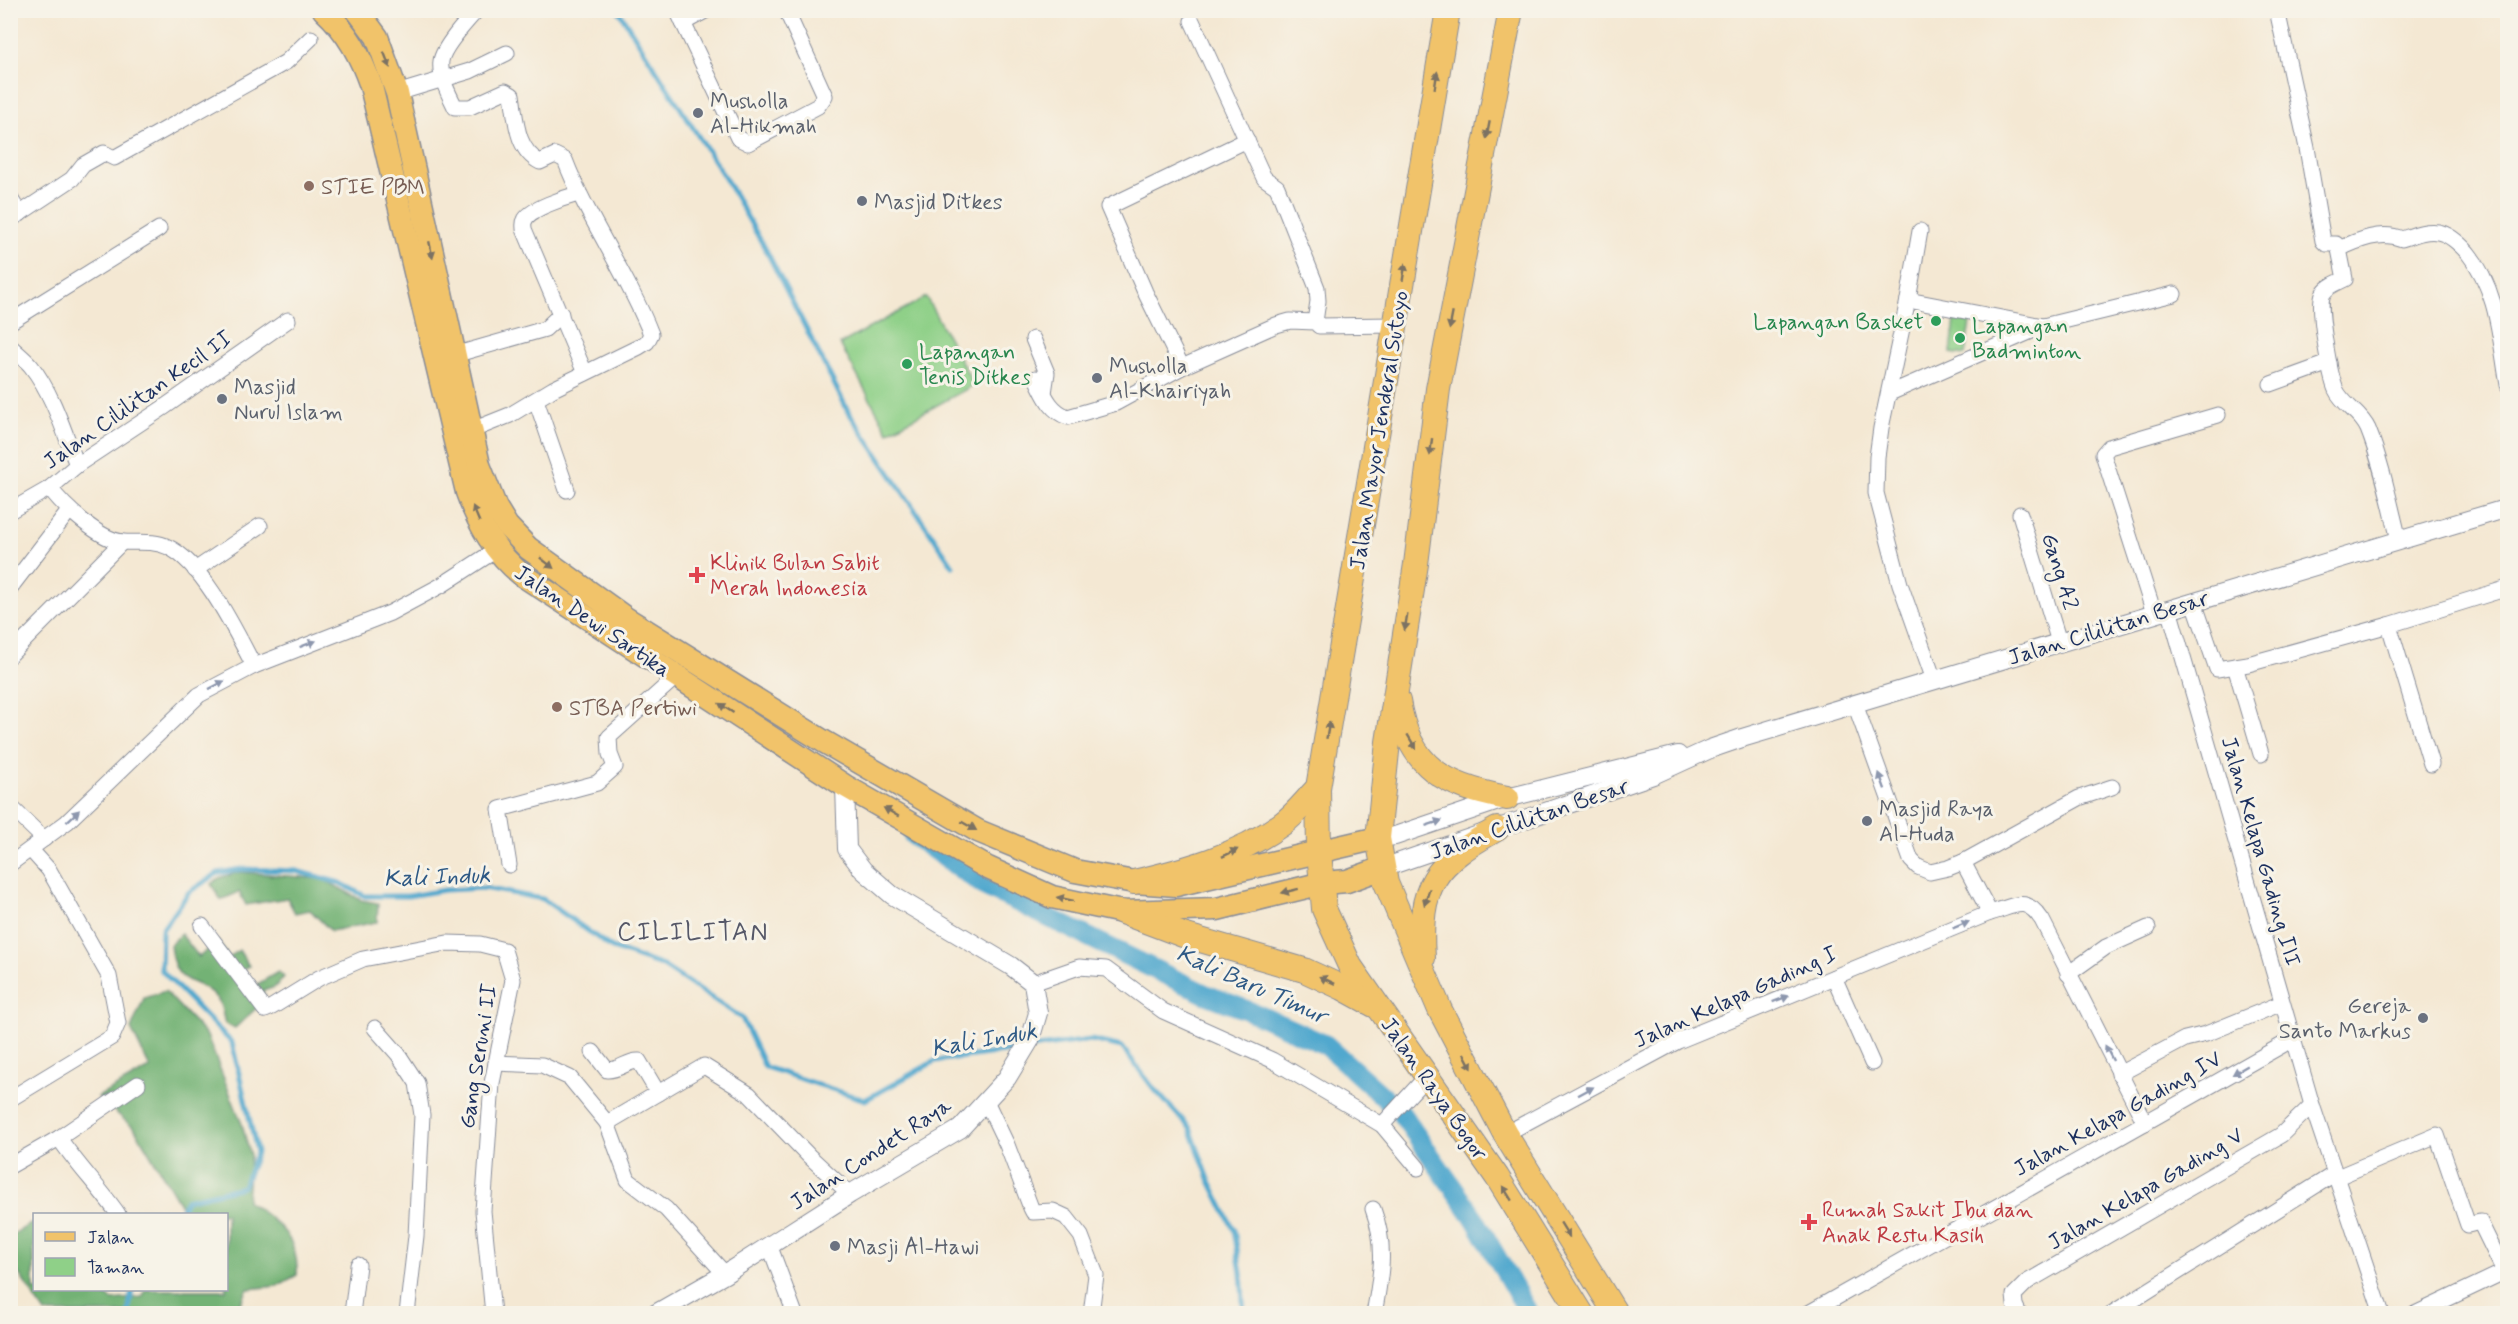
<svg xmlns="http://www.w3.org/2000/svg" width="2518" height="1324" font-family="Mynerve,sans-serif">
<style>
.green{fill:#8fd088;stroke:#558073;stroke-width:1.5}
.forest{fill:#73b274;stroke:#477069;stroke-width:1.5}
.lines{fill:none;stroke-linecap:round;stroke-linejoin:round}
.stream{stroke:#51a8ce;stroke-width:5}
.canal{stroke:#51a8ce;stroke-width:20}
.minor-casing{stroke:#888c98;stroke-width:17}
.tertiary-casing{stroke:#888c98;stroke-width:20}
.primary-casing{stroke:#888c98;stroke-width:25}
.trunk-casing{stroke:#888c98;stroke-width:26}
.minor{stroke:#fff;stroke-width:15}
.tertiary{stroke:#fff;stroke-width:18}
.primary{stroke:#f1c36a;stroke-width:22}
.trunk{stroke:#f1c36a;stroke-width:24}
.oneway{fill:#7b7263}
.oneway2{fill:#8d97ae}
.worship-dot{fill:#6b7280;stroke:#f7f3e8;stroke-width:2}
.education-dot{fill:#8d6e63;stroke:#f7f3e8;stroke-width:2}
.leisure-dot{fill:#2e9e5b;stroke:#f7f3e8;stroke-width:2}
.health-dot{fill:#e0444e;stroke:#f7f3e8;stroke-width:2}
.labels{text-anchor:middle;stroke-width:6;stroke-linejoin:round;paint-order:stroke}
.worship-label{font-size:22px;fill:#5b616d;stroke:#f7f3e8;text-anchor:start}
.education-label{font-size:22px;fill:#785e54;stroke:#f7f3e8;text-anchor:start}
.leisure-label{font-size:22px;fill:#27864d;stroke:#f7f3e8;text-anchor:start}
.street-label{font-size:22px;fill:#1b2f5e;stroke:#f7f3e8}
.health-label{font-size:22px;fill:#be3a42;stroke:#f7f3e8;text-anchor:start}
.water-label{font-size:24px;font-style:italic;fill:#2e5985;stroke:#f7f3e8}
.quarter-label{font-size:26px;letter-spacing:1.5px;fill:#565868;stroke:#f7f3e8}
</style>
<rect width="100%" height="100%" fill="#f7f3e8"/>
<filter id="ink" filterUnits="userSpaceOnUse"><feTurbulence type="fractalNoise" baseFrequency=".0167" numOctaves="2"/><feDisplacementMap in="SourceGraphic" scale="12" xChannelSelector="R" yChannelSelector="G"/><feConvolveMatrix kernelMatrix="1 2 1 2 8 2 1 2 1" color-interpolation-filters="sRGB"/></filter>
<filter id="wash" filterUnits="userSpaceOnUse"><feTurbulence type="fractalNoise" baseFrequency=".008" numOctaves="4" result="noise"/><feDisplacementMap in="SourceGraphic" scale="24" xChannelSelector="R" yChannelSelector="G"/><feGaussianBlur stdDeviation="1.35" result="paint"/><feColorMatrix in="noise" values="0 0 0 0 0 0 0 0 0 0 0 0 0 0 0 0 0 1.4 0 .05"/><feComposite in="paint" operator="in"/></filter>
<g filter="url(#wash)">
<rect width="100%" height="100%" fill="#f4e8d3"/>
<g class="green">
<polygon points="926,297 974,385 888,432 840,344"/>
<polygon points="1955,320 1970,322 1965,355 1951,353"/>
</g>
<g class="forest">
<polygon points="239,872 323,879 361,900 378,903 377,922 331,931 310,910 295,913 287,898 246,905 239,892 221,900 211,884 219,878"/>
<path d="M181 934 199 957 218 941 229 958 239 950 249 966 244 969 247 976 246 991 278 972 284 977 275 987 263 991 262 1003 235 1028 225 1024C223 1017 222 1006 218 1000 199 974 175 993 170 945Z"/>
<path d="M165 991 207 1036 242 1124 250 1155 247 1201C276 1222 299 1235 297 1275L277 1286 248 1289 236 1312 237 1313H45L11 1262 10 1236 34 1222V1290H98L112 1300 142 1297 146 1290H226V1214H186L135 1129 98 1097 150 1068 131 1029 144 998Z"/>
</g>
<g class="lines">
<g class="stream">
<polyline points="618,10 725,178 766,250 848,411 953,566"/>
<polyline points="1030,1048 1091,1040 1122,1047 1154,1089 1190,1128 1209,1179 1234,1230 1241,1273 1244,1314"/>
<polyline points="180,1214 186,1200 243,1187 257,1152 232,1043 161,970 162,930 189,892 218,873 242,869 296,871 340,883 365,896 408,896 445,890 484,888 543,899 612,948 663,966 742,1018 765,1067 865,1100 935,1061 1018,1050"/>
<polyline points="128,1314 132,1290"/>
</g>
<polyline class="canal" points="913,835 986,887 1205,994 1252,1012 1326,1045 1400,1112 1475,1219 1529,1314"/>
</g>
</g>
<g filter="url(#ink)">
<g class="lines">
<g class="minor-casing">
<g id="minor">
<polyline points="677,10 738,138 748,143 818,106 825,96 786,10"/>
<polyline points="2277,10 2307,148 2323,241 2326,244 2336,244 2339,249"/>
<polyline points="1192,21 1264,178 1277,187 1279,192 1317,288 1318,301 1315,322"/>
<polyline points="683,23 707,10"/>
<polyline points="397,93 470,71 507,53"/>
<path d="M578 194C567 197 529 209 525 220 523 223 524 226 524 229L585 373"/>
<polyline points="10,198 20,214"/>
<polyline points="10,220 72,179 83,165 104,153 114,158 286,62 311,38"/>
<path d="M2339 249 2345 279C2337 283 2327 286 2323 294 2317 306 2330 376 2336 390 2343 405 2361 413 2368 429 2382 464 2390 504 2399 540"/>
<path d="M2339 249C2358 240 2382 230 2402 239 2414 235 2425 230 2438 232 2450 234 2460 244 2468 253 2498 290 2500 339 2508 385"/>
<polyline points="1908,300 1920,231"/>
<polyline points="10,322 159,229"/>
<polyline points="1033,339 1047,373 1044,393"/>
<path d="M10 346C17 353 25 359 31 366 53 394 64 432 77 465"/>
<polyline points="454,355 545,329 561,314"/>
<polyline points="1182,367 1145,292 1108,207 1247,140"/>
<path d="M1036 378C1044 394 1050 411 1068 417L1116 403 1182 367 1276 325 1290 321 1315 322 1319 326 1395 325"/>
<polyline points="2271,384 2329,363"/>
<polyline points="1890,393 2043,326"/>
<polyline points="536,400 567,490"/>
<path d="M470 431 510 415 553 389 639 347 647 342 651 334C627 273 588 220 565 160L555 155 540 162C516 150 516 119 512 95L505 91 470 107H455C449 94 439 77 441 61 443 47 467 21 477 10"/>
<path d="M50 488C63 506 100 540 123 542 138 543 154 540 168 547 203 563 236 632 254 666"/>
<polyline points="10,511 50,488 77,465 163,408 288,320"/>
<polyline points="2020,514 2059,642"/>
<polyline points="195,570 260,526"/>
<polyline points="10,588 69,511"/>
<polyline points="2194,602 2217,669 2248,664 2389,625 2508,588"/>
<polyline points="2169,609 2312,1105 2382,1314"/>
<polyline points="2154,613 2103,454 2109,447 2218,415"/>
<polyline points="2389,625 2431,764"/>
<polyline points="10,655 122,542"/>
<polyline points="2235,666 2261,754"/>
<polyline points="1934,680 1900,584 1876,493 1877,457 1881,428 1908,300 2043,326 2174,294"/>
<polyline points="1855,704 1911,860 1918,867 1930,872 1948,868 1963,862 2079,798 2112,787"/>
<polyline points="10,806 44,839"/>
<polyline points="1963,862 1990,913"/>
<polyline points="10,864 67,822 199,695 254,666 390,613 442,585 496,550"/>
<polyline points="509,865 500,809 597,783 615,767 610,754 609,737 677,676"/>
<polyline points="202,926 265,1010 272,1007 319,978 363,959 447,943 480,944 504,950 513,980 492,1083 483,1211 493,1314"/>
<polyline points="2068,974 2106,947 2148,928"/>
<polyline points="1834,977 1872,1063"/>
<polyline points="1033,983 1079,967 1106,969 1163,1011 1272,1060 1382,1125 1418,1168"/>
<polyline points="375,1028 398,1054 417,1083 422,1115 416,1236 407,1314"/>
<path d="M593 1052 607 1070C619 1071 628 1060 639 1061L658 1093"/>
<polyline points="496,1063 542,1065 570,1078 607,1123 628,1180 666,1209 725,1274"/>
<polyline points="2119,1074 2185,1039 2206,1034 2282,1003"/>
<polyline points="10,1099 112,1037 118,1023 109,976 49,870 31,850"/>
<polyline points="986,1101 1007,1145 1031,1208 1033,1212 1053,1211 1066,1217 1081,1236 1096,1275 1091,1314"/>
<polyline points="607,1123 704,1066 749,1094 809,1156 850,1194"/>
<polyline points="1382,1125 1427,1076"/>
<path d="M1505 1134 1678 1041 1990 913C2016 906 2025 895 2042 920L2145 1123"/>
<path d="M59 1138C77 1165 100 1188 118 1214"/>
<polyline points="10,1166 59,1138 138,1084"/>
<polyline points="2335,1178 2437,1135 2468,1225 2480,1222 2504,1271"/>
<path d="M1373 1209C1387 1247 1381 1275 1374 1314"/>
<polyline points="770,1247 795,1314"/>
<polyline points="352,1314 358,1265"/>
<polyline points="1807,1314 2293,1039"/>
<polyline points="2019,1314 2015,1305 2014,1295 2027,1282 2281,1135 2312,1105"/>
<polyline points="2111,1314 2334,1174"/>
<polyline points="2415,1314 2508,1270"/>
</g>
</g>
<g class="tertiary-casing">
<g id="tertiary">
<polyline points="1378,838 1395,836 1507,798 1678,755"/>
<polyline points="1383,868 1653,775 1710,749 1742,738 2508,508"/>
<polyline points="655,1314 725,1274 850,1194 960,1129 1007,1078 1030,1040 1038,1013 1033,983 1011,966 892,895 863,870 847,849 845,786"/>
</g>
</g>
<g class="primary-casing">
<g id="primary">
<path d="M324 10C348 32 361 57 371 86L467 492C479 526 495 552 522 575L845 786 988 868 1052 897 1122 912 1217 909 1323 883 1347 881 1383 868"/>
<polyline points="357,10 377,37 397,93 479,465 496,508 507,526 528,548 624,617 823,741 978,831 1075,871 1134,882 1176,885 1378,838"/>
</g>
</g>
<g class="trunk-casing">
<g id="trunk">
<polyline points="1448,10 1318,788 1319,851 1324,909 1350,966 1497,1177 1582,1314"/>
<polyline points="1511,10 1438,389 1416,564 1388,742 1378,838 1386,883 1440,1010 1505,1134 1616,1314"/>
<path d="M1398 701C1409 768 1445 786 1507 798"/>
<path d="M1134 882C1186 870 1237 856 1282 824 1295 815 1306 800 1318 788"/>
<polyline points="1122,912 1183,935 1304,970 1343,988 1374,1005"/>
<path d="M1423 958C1418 885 1434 864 1497 829"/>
</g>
</g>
<use href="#minor" class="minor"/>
<use href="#tertiary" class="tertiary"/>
<use href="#primary" class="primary"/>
<use href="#trunk" class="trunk"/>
</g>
<defs><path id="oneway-solid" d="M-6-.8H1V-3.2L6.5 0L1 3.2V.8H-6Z" transform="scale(1.5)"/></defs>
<g class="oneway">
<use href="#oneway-solid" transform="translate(387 60) rotate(69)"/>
<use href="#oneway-solid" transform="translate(1436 80) rotate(-81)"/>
<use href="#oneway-solid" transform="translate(1488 130) rotate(101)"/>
<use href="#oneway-solid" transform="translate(431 250) rotate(78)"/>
<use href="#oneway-solid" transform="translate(1404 272) rotate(-81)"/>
<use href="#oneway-solid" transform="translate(1451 321) rotate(101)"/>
<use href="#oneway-solid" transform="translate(1431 447) rotate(97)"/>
<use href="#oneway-solid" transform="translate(476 514) rotate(-113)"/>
<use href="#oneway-solid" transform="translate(547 563) rotate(38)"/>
<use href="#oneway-solid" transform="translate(1406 622) rotate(99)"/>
<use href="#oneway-solid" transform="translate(726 708) rotate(-147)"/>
<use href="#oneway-solid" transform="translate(1328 730) rotate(-80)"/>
<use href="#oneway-solid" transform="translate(1412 742) rotate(59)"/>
<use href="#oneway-solid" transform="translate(891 812) rotate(-150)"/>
<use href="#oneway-solid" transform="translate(969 826) rotate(30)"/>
<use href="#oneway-solid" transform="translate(1230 853) rotate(-26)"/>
<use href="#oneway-solid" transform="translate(1290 891) rotate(166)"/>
<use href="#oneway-solid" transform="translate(1427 897) rotate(108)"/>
<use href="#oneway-solid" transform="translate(1065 899) rotate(-168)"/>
<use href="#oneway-solid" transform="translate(1327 980) rotate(-155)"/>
<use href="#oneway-solid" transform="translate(1468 1061) rotate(62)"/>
<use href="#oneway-solid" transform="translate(1507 1193) rotate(-122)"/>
<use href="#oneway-solid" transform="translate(1565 1230) rotate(58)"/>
</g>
<g class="oneway2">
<use href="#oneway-solid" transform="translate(308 644) rotate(-21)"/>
<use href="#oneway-solid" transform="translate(217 685) rotate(-27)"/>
<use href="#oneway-solid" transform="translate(1882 781) rotate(-110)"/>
<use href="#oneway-solid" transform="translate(73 816) rotate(-43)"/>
<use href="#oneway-solid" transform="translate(1434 823) rotate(-19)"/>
<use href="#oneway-solid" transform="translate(1961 925) rotate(-22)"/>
<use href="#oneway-solid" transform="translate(1781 999) rotate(-21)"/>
<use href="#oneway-solid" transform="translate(2109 1053) rotate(-117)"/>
<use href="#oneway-solid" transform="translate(2240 1070) rotate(150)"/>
<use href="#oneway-solid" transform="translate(1586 1091) rotate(-28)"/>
</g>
</g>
<g class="worship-dot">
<circle cx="698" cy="113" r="6"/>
<circle cx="862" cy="201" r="6"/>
<circle cx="1097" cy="378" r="6"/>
<circle cx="222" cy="399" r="6"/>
<circle cx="1867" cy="821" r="6"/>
<circle cx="2423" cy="1018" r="6"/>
<circle cx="835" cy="1246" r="6"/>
</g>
<g class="education-dot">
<circle cx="309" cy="186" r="6"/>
<circle cx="557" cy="707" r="6"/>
</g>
<g class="leisure-dot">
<circle cx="1936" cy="321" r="6"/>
<circle cx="1960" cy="338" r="6"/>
<circle cx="907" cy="364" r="6"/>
</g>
<g class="health-dot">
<path d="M694 566h6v6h6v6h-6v6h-6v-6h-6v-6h6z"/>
<path d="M1806 1213h6v6h6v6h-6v6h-6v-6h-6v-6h6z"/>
</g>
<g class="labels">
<g class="worship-label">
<text x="710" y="108">Musholla<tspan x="710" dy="25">Al-Hikmah</tspan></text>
<text x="874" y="209">Masjid Ditkes</text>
<text x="1109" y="373">Musholla<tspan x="1109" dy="25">Al-Khairiyah</tspan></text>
<text x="234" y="394">Masjid<tspan x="234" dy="25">Nurul Islam</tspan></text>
<text x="1879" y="816">Masjid Raya<tspan x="1879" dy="25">Al-Huda</tspan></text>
<text x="2411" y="1013" text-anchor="end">Gereja<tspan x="2411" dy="25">Santo Markus</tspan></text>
<text x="847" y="1254">Masji Al-Hawi</text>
</g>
<g class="education-label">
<text x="321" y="194">STIE PBM</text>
<text x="569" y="715">STBA Pertiwi</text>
</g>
<g class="leisure-label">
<text x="1924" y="329" text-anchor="end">Lapangan Basket</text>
<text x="1972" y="333">Lapangan<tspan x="1972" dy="25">Badminton</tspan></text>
<text x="919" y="359">Lapangan<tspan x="919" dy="25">Tenis Ditkes</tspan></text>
</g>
<g class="street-label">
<text transform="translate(137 399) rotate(-35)" y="8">Jalan Cililitan Kecil II</text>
<text transform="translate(1378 430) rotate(-81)" y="8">Jalan Mayor Jenderal Sutoyo</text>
<text transform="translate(2061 571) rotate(73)" y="8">Gang A2</text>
<text transform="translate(593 620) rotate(34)" y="8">Jalan Dewi Sartika</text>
<text transform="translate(2108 627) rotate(-17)" y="8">Jalan Cililitan Besar</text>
<text transform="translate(1529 818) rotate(-19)" y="8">Jalan Cililitan Besar</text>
<text transform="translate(2262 851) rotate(74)" y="8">Jalan Kelapa Gading III</text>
<text transform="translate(1735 996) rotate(-24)" y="8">Jalan Kelapa Gading I</text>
<text transform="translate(477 1056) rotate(-81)" y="8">Gang Seruni II</text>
<text transform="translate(1435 1088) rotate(55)" y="8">Jalan Raya Bogor</text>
<text transform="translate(2117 1113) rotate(-29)" y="8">Jalan Kelapa Gading IV</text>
<text transform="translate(870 1153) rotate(-33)" y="8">Jalan Condet Raya</text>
<text transform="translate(2145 1188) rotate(-30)" y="8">Jalan Kelapa Gading V</text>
</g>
<g class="health-label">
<text x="710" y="570">Klinik Bulan Sabit<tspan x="710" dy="25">Merah Indonesia</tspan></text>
<text x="1822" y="1217">Rumah Sakit Ibu dan<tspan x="1822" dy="25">Anak Restu Kasih</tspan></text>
</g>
<g class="water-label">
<text transform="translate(437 876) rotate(-2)" y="8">Kali Induk</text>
<text transform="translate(1252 984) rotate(24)" y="8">Kali Baru Timur</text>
<text transform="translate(984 1039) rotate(-10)" y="8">Kali Induk</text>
</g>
<g class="quarter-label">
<text x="693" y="940">CILILITAN</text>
</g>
</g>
<rect width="2518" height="1324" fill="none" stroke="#f7f3e8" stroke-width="36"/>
<rect x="33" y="1213" width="195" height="78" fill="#f7f3e8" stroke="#9fa5b1" stroke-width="1.5"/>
<rect x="45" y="1232" width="30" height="9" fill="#f1c36a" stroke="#9fa5b1" stroke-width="1.5"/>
<text x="87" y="1243" font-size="18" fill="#1b2f5e">Jalan</text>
<rect x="45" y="1258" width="30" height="18" fill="#8fd088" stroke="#9fa5b1" stroke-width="1.5"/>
<text x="87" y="1273" font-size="18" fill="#1b2f5e">Taman</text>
</svg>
